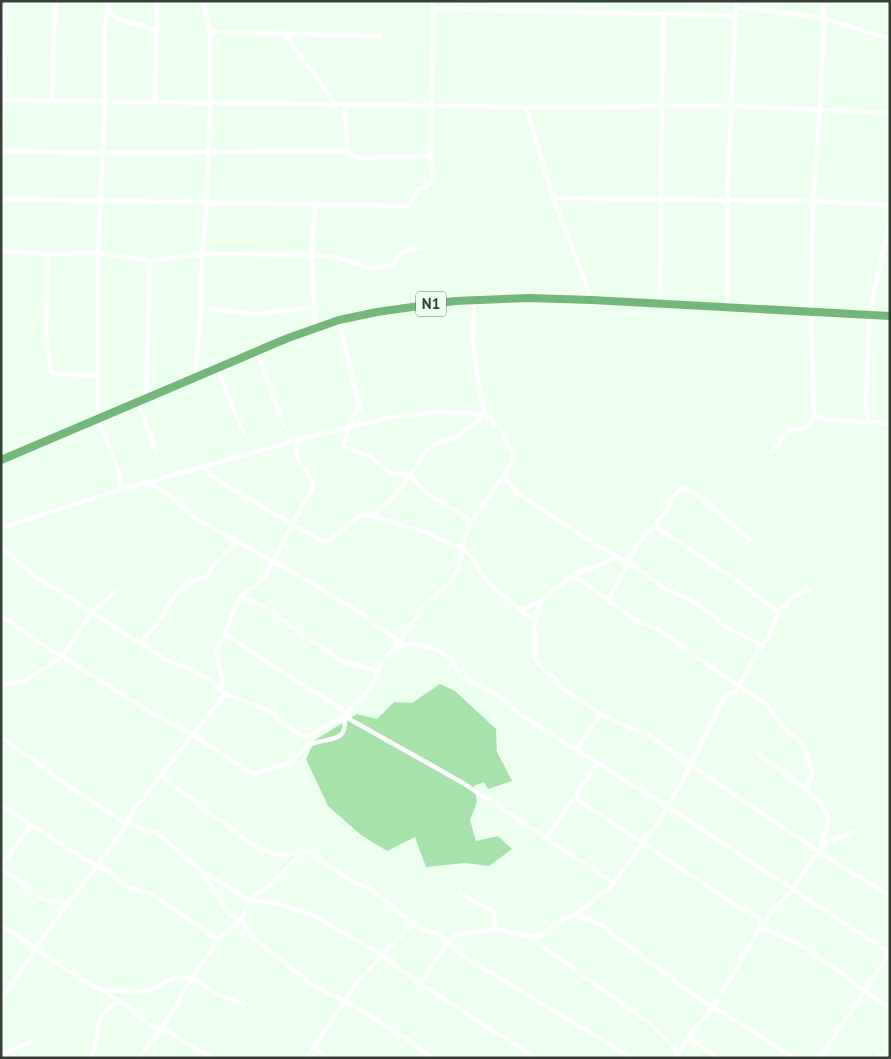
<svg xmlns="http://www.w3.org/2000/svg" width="891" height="1059" font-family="'PT Sans',sans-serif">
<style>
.green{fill:#a8e2ab}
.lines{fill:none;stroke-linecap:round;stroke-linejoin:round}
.minor{stroke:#fff;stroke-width:4.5}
.trunk{stroke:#73b87a;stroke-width:8}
.labels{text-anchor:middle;stroke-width:5;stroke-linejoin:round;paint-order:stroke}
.shield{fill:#edffee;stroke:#6d786d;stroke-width:1}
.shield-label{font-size:15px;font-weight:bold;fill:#363e36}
</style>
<rect width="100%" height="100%" fill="#edffee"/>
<polygon class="green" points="440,684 455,691 496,729 497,752 512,781 488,789 484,782 474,786 477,802 470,820 476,841 498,836 512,849 489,866 465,863 426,867 415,837 387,851 361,835 328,806 306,759 315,740 357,714 377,719 394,702 412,703"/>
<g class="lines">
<g class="minor">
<polyline points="107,1 108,11 104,29 105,102 98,253 98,419 118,469 122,489"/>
<polyline points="736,7 824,18 890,39"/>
<polyline points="433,9 736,16"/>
<polyline points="108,11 122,21 142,25 157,32"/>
<polyline points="210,32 380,36"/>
<polyline points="284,33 336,104"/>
<polyline points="1,100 526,107 731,106 890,113"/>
<polyline points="52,101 55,1"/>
<polyline points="155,102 157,1"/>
<polyline points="345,104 347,151"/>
<polyline points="526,107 553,198 592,300"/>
<polyline points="1,150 6,1"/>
<polyline points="1,151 102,153 347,151 356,158 431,156"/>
<polyline points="553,198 813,201 890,205"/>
<polyline points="1,199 409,206 417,191 433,182 431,156 433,1"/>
<polyline points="315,204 312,255 315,328"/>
<polyline points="1,251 48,254 98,253 150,261 202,254 312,255 336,257 369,268 393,265 401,253 421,247"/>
<polyline points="48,254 46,334 51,373 98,376"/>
<polyline points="474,300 473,341 478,382 485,414 503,432 507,444 513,452 513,461 504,475 516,493 597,545 643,572 662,587 696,603 730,629 762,645"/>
<polyline points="660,304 663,14"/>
<polyline points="201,308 257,314 314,307"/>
<polyline points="727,308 727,199 736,1"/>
<polyline points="339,320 360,409 353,416 343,447 370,456 389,473 410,475 429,447 434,444 456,438 484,415"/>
<polyline points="257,351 284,426"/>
<polyline points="217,368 244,434"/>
<polyline points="195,377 201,308 202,254 207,202 210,103 210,32 203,1"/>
<polyline points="146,399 150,261"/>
<polyline points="138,403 157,453"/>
<polyline points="814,416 828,420 890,423"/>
<polyline points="868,421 866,406 869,315 890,221"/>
<path d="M773 452 782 438 791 429C805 430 808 428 814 416L811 312 813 201 820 110 824 18 822 1"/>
<path d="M206 467 208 472 220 482 323 542C341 538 346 520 365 514L425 532 453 546 461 547 472 558 488 583 534 621"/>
<polyline points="148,482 173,498 192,516 317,586 365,616 399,642"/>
<polyline points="373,515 395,495 410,475 424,491 471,521"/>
<polyline points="654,526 747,588 779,613"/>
<polyline points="1,528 113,492 297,440 392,417 438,412 485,414"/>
<polyline points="1,547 32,574 165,659 195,671 209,680 225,694 272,712 283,724 303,736 309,736 344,716 363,697 376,678 381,663 397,646 410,625 425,606 453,579 459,567 464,538 471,521 504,475"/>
<polyline points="573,574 636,621 654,627 768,706 783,727 803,745 813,773 805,789 821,803 829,819 819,852"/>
<polyline points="240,597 257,603 344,662 377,671"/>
<path d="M608 600 638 543 666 512 673 497 681 488C695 489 736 528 749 539"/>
<polyline points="541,601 534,621 535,658 540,666 555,678 564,690 601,714 649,736 819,852 890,896"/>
<polyline points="521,610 541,601 573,574 595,567 618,557"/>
<path d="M1 616 51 650 63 656 144 709 192 734 253 774C264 770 280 768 290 762 297 757 304 748 312 744 328 737 349 744 344 716"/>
<polyline points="224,634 347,713"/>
<path d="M141 643C147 634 156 627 161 618 176 594 177 584 207 577L214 564 236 541"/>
<polyline points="397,646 414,644 437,650 452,660 460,676 497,694 519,714 668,807 890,953"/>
<polyline points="1,685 21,682 40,672 63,656 92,612 115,592"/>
<path d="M220 689 223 680C219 671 219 662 216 652L240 597 264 578 313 487C311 467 293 469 297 440"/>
<polyline points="344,716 463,783 613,883"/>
<polyline points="3,738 71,788 126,824 157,833 200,870 249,900 271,902 312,915 382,955 413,924"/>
<polyline points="576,750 601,714"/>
<polyline points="759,754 805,789"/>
<polyline points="161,776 249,842 266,851 280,855 310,852 350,880 369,888 413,924 424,930 438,934 468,959 632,1058"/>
<polyline points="574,797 732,903 764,921"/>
<polyline points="1,805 83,858 111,873 129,888 151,894 214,937 219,939"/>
<polyline points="545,839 598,763"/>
<polyline points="302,853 272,884 249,900 241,920 250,935 308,982 368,1014 411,1042 431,1058"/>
<polyline points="1,866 31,825"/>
<polyline points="1,869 41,897 49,901 68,903"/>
<polyline points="459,893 493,911 496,929 528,936 544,935 561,920 574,915 610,888 662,817 691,765 724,698 735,691 739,686 756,654 768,637 779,613 794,596 810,589"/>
<polyline points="574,915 598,923 688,991 795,1058"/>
<polyline points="1,925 74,975 120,1001 159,1031"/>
<polyline points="760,927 805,947 890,1009"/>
<polyline points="528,936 648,1022 679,1053"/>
<polyline points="420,984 453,935 496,929"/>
<polyline points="100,990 143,992 153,989 173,978 192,978 217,994 244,1004"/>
<path d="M1 999C23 967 44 935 67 905 91 873 116 843 135 808L225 694"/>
<polyline points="162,1028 212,1058"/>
<polyline points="689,1038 718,1058"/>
<polyline points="314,1048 328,1058"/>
<polyline points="877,1052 884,1058"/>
<polyline points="1,1053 6,1053 31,1041"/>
<polyline points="1,1055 6,1058"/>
<path d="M90 1058C105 1037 86 1017 120 1001"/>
<polyline points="138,1058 162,1028 192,978 219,939 241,920 228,914 220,898 201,871"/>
<polyline points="306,1058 360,979 382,955 420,984 536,1058"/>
<polyline points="676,1058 692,1032 714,1006 764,921 793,889 811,862 827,843 855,831"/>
<polyline points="820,1058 890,953"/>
</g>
<polyline class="trunk" points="1,460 288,338 339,320 377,312 455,301 529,298 592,300 890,316"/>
</g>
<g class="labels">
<rect class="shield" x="416" y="291.5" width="30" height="25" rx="4"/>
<g class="shield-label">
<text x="431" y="309">N1</text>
</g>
</g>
<rect width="891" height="1059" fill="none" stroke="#363e36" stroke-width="5"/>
</svg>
